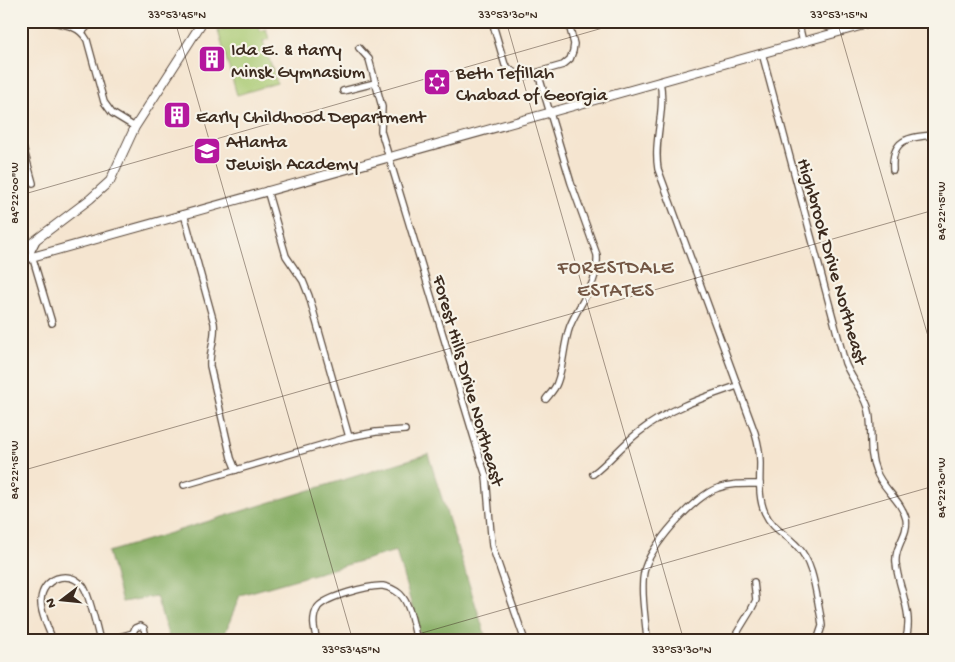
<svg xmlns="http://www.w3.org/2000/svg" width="955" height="662" font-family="'Gochi Hand',sans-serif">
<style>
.green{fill:#a8c971;stroke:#727a48}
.forest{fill:#86ad63;stroke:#606c40}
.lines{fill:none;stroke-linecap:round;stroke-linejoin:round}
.street-casing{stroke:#574639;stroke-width:8}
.secondary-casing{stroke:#574639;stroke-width:10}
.street{stroke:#fff;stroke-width:5.5}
.secondary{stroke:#fff;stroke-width:8}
.ticks{fill:none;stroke:#3b2a1e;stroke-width:1;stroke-opacity:0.45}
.labels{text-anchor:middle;stroke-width:4.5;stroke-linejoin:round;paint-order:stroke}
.poi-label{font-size:19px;fill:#3b2a1e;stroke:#f7f3e8;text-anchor:start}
.street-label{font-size:19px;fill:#3b2a1e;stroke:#f7f3e8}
.neighbourhood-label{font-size:20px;letter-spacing:1px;fill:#735644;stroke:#f7f3e8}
.neatline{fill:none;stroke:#3b2a1e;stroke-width:2}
.ticks-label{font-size:12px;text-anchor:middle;fill:#3b2a1e}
</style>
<rect width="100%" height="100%" fill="#f7f3e8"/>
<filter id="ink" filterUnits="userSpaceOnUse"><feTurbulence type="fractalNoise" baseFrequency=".02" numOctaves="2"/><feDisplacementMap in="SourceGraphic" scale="10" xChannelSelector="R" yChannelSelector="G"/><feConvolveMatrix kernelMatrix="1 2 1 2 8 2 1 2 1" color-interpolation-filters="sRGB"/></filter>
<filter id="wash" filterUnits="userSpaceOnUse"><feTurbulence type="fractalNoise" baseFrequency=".0096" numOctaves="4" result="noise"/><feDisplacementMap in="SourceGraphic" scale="20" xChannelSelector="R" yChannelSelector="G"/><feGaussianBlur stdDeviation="1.12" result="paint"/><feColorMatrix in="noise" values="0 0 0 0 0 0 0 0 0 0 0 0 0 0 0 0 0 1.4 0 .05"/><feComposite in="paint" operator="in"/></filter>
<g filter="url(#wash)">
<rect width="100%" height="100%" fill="#f5e5d0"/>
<polygon class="green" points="248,21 257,21 260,31 266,29 269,39 263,41 277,83 237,95 218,31"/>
<polygon class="forest" points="428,454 487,641 422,641 396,551 240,595 222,641 170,641 156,596 122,602 108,552"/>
</g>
<g filter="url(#ink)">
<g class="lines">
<g class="street-casing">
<g id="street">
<path d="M44 21C59 24 79 24 87 40L104 102 112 113 135 127"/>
<polyline points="798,21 803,42"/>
<polyline points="494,28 505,65 516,74 525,76 563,65 570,59 573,51 574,44 568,21"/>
<polyline points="82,32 88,26"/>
<polyline points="359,48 369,59 382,107 381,131 482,464 486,476 492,546 525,641"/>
<path d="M762 53 845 363C851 378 863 391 868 407 874 428 867 450 876 471 882 488 902 501 906 519 909 535 894 546 896 563 898 589 915 614 905 641"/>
<path d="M538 73 571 183 597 255C599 284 580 301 570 326 563 345 564 365 557 383 555 389 550 394 546 399"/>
<path d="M660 81C666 111 653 140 658 169L755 433C758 443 760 453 760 463 760 480 758 498 765 513 772 529 786 534 797 546 814 563 816 595 821 618L822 626 817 641"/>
<polyline points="343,91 375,83"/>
<polyline points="21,140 33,183"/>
<path d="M893 170C891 139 908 137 934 135"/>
<polyline points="267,190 286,256 303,281 309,296 349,437"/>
<path d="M184 214 214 323C216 338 209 352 210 366L231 458 236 470"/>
<polyline points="36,242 31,252 52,323"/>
<path d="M593 474C609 462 622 445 639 432 668 409 702 398 737 386"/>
<polyline points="184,485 349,437 376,432 405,430"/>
<polyline points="133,633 135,628 140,626 144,628 146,637 143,641"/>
<path d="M53 641C49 629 40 613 41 600 42 579 68 568 83 586 89 593 97 629 100 641"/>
<polyline points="105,641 133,633"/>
<path d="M317 641C314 629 311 618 318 607 326 597 369 585 383 586 389 587 395 590 400 594 411 605 413 626 417 641"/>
<path d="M647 641C646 620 640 592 644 572 648 548 695 495 718 488 732 483 746 484 760 484"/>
<polyline points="732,641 751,610 756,600 754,582"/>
</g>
</g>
<g class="secondary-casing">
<g id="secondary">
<polyline points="21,251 90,199 110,181 135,127 203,21"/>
<polyline points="21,260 878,21"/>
</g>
</g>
<use href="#street" class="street"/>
<use href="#secondary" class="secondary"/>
</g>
</g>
<path class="ticks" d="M175 21 353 641M506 21 684 641M837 21 934 357M21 195 627 21M21 471 934 210M394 641 934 486"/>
<defs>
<g id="building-square" transform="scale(1.4375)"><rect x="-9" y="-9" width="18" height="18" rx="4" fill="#b5179e" stroke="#f7f3e8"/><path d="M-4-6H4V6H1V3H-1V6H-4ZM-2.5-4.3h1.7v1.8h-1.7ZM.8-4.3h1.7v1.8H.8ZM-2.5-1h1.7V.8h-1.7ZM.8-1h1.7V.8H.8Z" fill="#fff"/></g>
<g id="synagogue-square" transform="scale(1.4375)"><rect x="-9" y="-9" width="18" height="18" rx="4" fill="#b5179e" stroke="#f7f3e8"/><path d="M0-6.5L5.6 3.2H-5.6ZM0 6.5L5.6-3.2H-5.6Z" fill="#fff"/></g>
<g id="school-square" transform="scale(1.4375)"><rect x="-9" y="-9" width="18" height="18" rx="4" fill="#b5179e" stroke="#f7f3e8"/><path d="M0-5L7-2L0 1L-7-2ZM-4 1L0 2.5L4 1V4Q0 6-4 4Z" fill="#fff"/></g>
</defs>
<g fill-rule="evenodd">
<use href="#building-square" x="212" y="59"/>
<use href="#synagogue-square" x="437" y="82"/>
<use href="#building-square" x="177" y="115"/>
<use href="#school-square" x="207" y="151"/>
</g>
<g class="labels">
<g class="poi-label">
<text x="231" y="55">Ida E. &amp; Harry<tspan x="231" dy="22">Minsk Gymnasium</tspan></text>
<text x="456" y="78">Beth Tefillah<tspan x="456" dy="22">Chabad of Georgia</tspan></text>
<text x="196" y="122">Early Childhood Department</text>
<text x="226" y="147">Atlanta<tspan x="226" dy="22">Jewish Academy</tspan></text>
</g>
<g class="street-label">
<text transform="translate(834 261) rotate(74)" y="7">Highbrook Drive Northeast</text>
<text transform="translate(470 380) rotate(74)" y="7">Forest Hills Drive Northeast</text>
</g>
<g class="neighbourhood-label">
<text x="616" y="273">FORESTDALE<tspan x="616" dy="23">ESTATES</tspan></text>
</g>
</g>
<rect width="955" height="662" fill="none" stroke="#f7f3e8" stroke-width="55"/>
<g transform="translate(62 600) rotate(254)" stroke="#f7f3e8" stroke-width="4" paint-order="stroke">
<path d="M0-4L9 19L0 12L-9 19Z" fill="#3b2a1e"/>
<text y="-8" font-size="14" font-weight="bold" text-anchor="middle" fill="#3b2a1e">N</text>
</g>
<rect x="28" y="28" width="900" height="606" class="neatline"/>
<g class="ticks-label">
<text x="177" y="18">33°53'45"N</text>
<text x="508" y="18">33°53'30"N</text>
<text x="839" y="18">33°53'15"N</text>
<text transform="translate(14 193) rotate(-90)" y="4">84°22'00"W</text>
<text transform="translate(941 211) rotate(-90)" y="4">84°22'15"W</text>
<text transform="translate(14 470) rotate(-90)" y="4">84°22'15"W</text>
<text transform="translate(941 488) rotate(-90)" y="4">84°22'30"W</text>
<text x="351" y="653">33°53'45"N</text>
<text x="682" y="653">33°53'30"N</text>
</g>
</svg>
